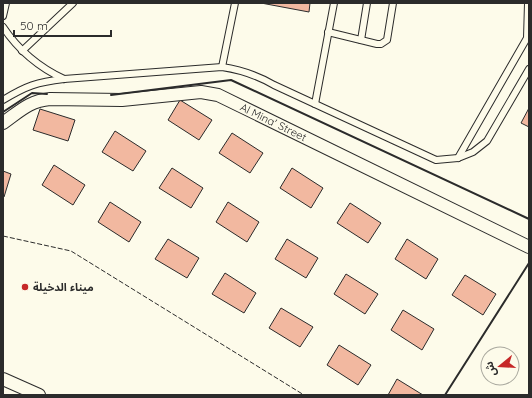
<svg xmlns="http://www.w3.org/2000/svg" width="532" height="398" font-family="Quicksand,'Noto Sans Arabic',sans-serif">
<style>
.building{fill:#f2b8a0;stroke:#2b2b2b}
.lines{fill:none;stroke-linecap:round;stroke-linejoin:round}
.service-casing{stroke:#2b2b2b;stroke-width:8}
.minor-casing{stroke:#2b2b2b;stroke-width:14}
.service{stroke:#fdfbea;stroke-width:6}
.minor{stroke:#fdfbea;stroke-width:12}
.fence{stroke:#2b2b2b;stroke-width:1;stroke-dasharray:5 2;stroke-linecap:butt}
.wall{stroke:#2b2b2b;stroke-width:2}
.poi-dot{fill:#c62828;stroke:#fdfbea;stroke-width:1.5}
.labels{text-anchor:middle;stroke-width:3;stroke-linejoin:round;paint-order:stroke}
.street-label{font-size:11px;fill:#2b2b2b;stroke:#fdfbea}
.poi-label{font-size:11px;font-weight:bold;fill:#2b2b2b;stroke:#fdfbea;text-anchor:start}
</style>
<rect width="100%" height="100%" fill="#fdfbea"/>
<g class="building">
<polygon points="261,3 310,3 309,12"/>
<polygon points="180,100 212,120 199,140 168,120"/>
<polygon points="529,108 529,127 521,123"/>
<polygon points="40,109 75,120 68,141 33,130"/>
<polygon points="115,131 146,151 133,171 102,152"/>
<polygon points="232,133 263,153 250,173 219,153"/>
<polygon points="54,165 85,185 73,205 42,185"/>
<polygon points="172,168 203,188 191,208 159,188"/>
<polygon points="292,168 323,188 311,208 280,188"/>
<polygon points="3,171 11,174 4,197 3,197"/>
<polygon points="110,202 141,222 129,242 98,222"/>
<polygon points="228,202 259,222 247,242 216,222"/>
<polygon points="350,203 381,223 368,243 337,223"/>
<polygon points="168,239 199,258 187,278 155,259"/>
<polygon points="287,239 318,258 306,278 275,259"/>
<polygon points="407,239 438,259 426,279 395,259"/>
<polygon points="225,273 256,293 244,313 212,294"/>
<polygon points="346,274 378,294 365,314 334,294"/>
<polygon points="465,275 496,294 483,315 452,295"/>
<polygon points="281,308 313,327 300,347 269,328"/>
<polygon points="403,310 434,329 422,350 391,330"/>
<polygon points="339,345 371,365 358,385 327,365"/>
<polygon points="397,379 423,395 388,395"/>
</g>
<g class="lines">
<g class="service-casing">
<g id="service">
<polyline points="3,16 6,3"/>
<path d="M3 27C19 51 38 67 64 79"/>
<polyline points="328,32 377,44 381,44 387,40 393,3"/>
<polyline points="361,40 367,3"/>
<polyline points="22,51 73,3"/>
<polyline points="222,67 235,3"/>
<path d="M3 100C26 86 37 82 64 79L222 67C242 70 257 75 274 85L436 160 458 158 473 152 487 141 529 69"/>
<polyline points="315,104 334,3"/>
<polyline points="458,158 527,38 528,3"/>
</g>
</g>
<g class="minor-casing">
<g id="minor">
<path id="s1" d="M3 123C20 111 29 101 50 99L122 100 201 92 218 95 529 247"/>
<polyline points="3,379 39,395"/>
</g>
</g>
<use href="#service" class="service"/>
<use href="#minor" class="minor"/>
<polyline class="fence" points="3,236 71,251 304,395"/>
<g class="wall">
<polyline points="111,95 231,80 529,219"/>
<polyline points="3,112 32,93 47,94"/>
<polyline points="445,395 529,263"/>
</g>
</g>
<circle class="poi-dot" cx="25" cy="287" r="4"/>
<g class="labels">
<g class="street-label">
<text dy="4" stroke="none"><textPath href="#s1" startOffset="284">Al Mina' Street</textPath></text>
</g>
<g class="poi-label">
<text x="33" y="291">ميناء الدخيلة</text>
</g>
</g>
<rect width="532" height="398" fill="none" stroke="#2b2b2b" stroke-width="8"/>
<g transform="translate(500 366) rotate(252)"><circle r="19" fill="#fdfbea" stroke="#a9a89e"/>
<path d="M0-3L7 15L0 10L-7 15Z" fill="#c62828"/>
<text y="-6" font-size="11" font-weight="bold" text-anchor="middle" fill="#2b2b2b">ش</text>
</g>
<path d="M14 30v6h97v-6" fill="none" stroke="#2b2b2b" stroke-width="2"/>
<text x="20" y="30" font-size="12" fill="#2b2b2b" stroke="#fdfbea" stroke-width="3" paint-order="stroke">50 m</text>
</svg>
